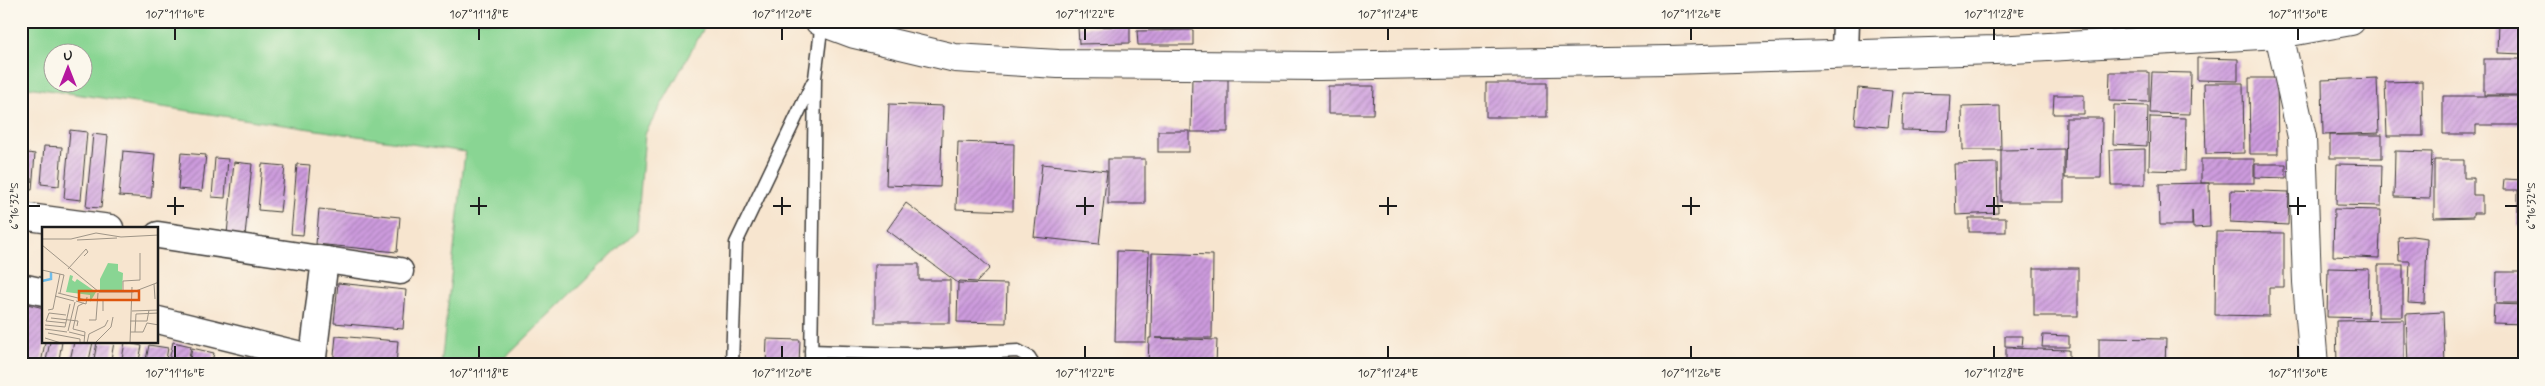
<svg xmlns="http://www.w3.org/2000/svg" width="2545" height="386" font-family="Mynerve,sans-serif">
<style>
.grass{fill:#89d593;stroke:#527858;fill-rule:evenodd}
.building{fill:url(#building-hatch)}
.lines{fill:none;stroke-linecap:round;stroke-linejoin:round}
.service-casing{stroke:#3d3a37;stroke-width:15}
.minor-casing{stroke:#3d3a37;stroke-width:29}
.tertiary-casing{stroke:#3d3a37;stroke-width:30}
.service{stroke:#fff;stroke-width:12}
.minor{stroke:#fff;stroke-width:26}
.tertiary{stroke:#fff;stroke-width:28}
.ticks{fill:none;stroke:#1c1c1c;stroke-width:2}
.inset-river{fill:none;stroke:#6fbce9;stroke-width:2.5}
.inset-road{fill:none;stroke:#9f9587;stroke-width:1}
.view{fill:#de560d;fill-opacity:0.15;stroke:#de560d;stroke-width:2.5}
.inset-edge{fill:none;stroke:#1c1c1c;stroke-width:2.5}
.neatline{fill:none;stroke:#1c1c1c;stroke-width:2}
.ticks-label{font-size:12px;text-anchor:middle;fill:#1c1c1c}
</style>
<defs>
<pattern id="building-hatch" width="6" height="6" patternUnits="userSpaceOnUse" patternTransform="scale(1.25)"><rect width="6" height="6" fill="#cd9bde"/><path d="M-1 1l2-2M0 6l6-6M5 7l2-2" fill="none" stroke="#a67eb3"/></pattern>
</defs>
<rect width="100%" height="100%" fill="#fbf7ec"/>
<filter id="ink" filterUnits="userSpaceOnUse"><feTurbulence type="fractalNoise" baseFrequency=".02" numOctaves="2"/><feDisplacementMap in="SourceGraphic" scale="10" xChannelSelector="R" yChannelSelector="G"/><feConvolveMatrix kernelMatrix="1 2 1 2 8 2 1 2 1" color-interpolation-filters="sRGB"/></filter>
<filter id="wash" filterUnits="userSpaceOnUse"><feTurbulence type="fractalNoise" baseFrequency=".0096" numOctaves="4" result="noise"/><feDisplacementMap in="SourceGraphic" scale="20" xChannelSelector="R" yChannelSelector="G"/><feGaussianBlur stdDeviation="1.12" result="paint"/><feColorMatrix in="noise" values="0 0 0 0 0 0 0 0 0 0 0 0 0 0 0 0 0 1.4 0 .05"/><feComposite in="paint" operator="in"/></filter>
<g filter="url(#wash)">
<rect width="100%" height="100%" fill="#f7e5cf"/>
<path class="grass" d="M21 21H688L704 28 645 134 637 230 498 365H441L465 152 21 86ZM52 52H82V82H52Z"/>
<g id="blocks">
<g class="building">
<polygon points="2498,21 2524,21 2524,54 2497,53"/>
<polygon points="1130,26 1130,43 1079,44 1078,27"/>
<polygon points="1193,30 1193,45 1138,45 1137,31"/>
<polygon points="2197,58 2238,59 2238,81 2197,80"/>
<rect x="2484" y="59" width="40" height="36"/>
<polygon points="2110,72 2149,72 2149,102 2109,101"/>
<polygon points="2152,72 2191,73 2190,114 2150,113"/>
<polygon points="1192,76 1228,77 1228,132 1191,132"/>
<polygon points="2249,78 2277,78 2278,154 2250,154"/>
<polygon points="2377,78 2379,133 2323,135 2322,80"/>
<polygon points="2422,81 2423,136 2387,136 2385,82"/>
<rect x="1486" y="83" width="61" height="34"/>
<polygon points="2204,83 2243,83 2244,153 2206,154"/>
<polygon points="1328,86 1374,86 1373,114 1328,114"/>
<polygon points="1858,88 1892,91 1888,127 1855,124"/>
<polygon points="1903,93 1950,94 1948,131 1902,130"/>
<polygon points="2054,95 2084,95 2084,114 2053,114"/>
<polygon points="2443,96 2524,96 2524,125 2476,125 2476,134 2443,134"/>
<polygon points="889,104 943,106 940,187 886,185"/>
<polygon points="2114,105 2148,106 2147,146 2113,144"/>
<polygon points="2000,106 2001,150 2064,149 2064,202 2001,202 2001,150 1963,150 1962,107"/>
<polygon points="2150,117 2186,118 2185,171 2149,170"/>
<polygon points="2066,118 2102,118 2101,178 2065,178"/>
<polygon points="70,130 87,132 81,200 64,198"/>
<rect x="1158" y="131" width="31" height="21"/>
<polygon points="93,134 108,136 101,208 86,207"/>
<rect x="2330" y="135" width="52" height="23"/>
<polygon points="958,142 1014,144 1013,211 956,209"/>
<polygon points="44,146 62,147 59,186 41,184"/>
<polygon points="2145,149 2145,185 2111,185 2110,150"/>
<polygon points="123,151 155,154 151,198 119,196"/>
<polygon points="2395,151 2432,152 2430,198 2394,197"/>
<polygon points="21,152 35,154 32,190 21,189"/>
<polygon points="181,153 206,155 202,191 178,189"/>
<polygon points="215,158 228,159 225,198 212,197"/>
<rect x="1108" y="159" width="37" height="45"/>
<rect x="2201" y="159" width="53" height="24"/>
<polygon points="2434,160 2464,160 2464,178 2473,178 2473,195 2482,195 2482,213 2473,213 2473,217 2434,218"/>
<polygon points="234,162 252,164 245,236 227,234"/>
<polygon points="1997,163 1998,213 1956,215 1954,164"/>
<polygon points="262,164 285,166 280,212 258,210"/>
<polygon points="297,164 310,165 303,235 291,234"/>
<polygon points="1042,164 1107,171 1099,244 1034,237"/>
<polygon points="2255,164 2286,164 2286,178 2255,177"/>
<polygon points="2337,164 2382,165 2381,206 2336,205"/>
<polygon points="2504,179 2524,180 2524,227 2518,227 2518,190 2503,190"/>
<polygon points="2209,183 2210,227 2193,228 2192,210 2192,225 2160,225 2159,184"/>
<polygon points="2231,190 2289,192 2288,225 2230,222"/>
<polygon points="906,203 978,257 990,268 977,282 960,281 958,283 887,230"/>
<polygon points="319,209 400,217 397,252 316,244"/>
<polygon points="2334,209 2381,210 2379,258 2333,256"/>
<rect x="1969" y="218" width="37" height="14"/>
<polygon points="2216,232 2284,233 2284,287 2269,287 2269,316 2215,315"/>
<polygon points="2412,236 2427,238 2425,304 2408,303 2410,261 2399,261 2398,237"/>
<polygon points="1117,251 1149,252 1146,342 1115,342"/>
<polygon points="1152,253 1213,255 1212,338 1155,338 1217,340 1216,365 1148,365 1149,338 1151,338"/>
<polygon points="875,264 919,264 919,280 950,280 950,323 875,323"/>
<rect x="2378" y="265" width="25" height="52"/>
<rect x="2034" y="268" width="44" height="48"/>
<polygon points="2328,268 2369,269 2368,318 2327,317"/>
<polygon points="2497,272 2524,272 2524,303 2496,303"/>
<polygon points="338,283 406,290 403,329 334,323"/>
<polygon points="958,283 1007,284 1006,323 957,322"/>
<polygon points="27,304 44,308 45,342 41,364 21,360 21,334"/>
<polygon points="2494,304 2524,305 2524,324 2493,323"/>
<polygon points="2443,312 2445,365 2408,365 2406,314"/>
<polygon points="2404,320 2404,365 2337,365 2336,321"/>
<polygon points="2043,335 2069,336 2069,347 2042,347"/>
<polygon points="336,336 398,341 396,365 333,365"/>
<polygon points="2005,336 2023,336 2022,347 2005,346"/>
<polygon points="2099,338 2166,339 2165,365 2099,364"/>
<polygon points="767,339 800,340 799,365 766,365"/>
<polygon points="50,342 62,342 58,365 45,365"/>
<polygon points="74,342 93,342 88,365 69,365"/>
<polygon points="97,342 114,342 110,365 93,365"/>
<polygon points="125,342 142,346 138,365 121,365"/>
<polygon points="173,342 191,346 188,365 168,365"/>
<polygon points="149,345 168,348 165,365 145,365"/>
<polygon points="192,348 214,353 211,365 189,365"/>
<polygon points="2006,348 2069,350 2069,365 2006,365"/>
<polygon points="258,359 283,364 283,365 257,365"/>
<polygon points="1944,361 1977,362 1977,365 1944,365"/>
</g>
</g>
</g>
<g filter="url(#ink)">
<use href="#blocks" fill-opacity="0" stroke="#3d3a37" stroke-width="1"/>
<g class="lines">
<g class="service-casing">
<g id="service">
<polyline points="811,351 937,355 1018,351 1029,357 1034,365"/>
<polyline points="732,365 736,243 813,82"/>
<polyline points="811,365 815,78 822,22"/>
</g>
</g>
<g class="minor-casing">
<g id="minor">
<polyline points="1845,53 1846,21"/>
<polyline points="21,216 110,228"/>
<polyline points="158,235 400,271"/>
<polyline points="21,287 44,292"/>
<polyline points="158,320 313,358"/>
<polyline points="312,365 325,260"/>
</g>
</g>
<g class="tertiary-casing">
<g id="tertiary">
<polyline points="819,21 854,34 955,58 1058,64 1319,66 1669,60 1995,50 2279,34 2351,21"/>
<polyline points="2279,34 2302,137 2307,282 2314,365"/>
</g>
</g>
<use href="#service" class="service"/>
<use href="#minor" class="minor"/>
<use href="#tertiary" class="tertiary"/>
</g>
</g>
<path class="ticks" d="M175 28V40M479 28V40M782 28V40M1085 28V40M1388 28V40M1691 28V40M1994 28V40M2298 28V40M175 197V215M479 197V215M782 197V215M1085 197V215M1388 197V215M1691 197V215M1994 197V215M2298 197V215M28 206H40M167 206H184M470 206H487M773 206H791M1076 206H1094M1379 206H1397M1682 206H1700M1986 206H2003M2289 206H2306M2505 206H2518M175 346V358M479 346V358M782 346V358M1085 346V358M1388 346V358M1691 346V358M1994 346V358M2298 346V358"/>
<g transform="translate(42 227)">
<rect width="116" height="116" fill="#f7e5cf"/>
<path d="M66 36 76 37V44L81 46 80 64 58 63V52ZM28 48 31 49 30 53 33 55 35 52 54 65 48 75V68L24 65Z" fill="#89d593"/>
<path class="inset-river" d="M0 54 9 52V45"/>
<path class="inset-road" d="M0 12H29L54 6 79 10 117 8M35 13 75 11M0 18 57 65H91L117 55M26 42 44 22 46 25 42 29M0 43 22 48 18 66M112 57 113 72M81 65V54L98 53V26M16 66 44 73M13 69 32 74M56 73H61V84M34 74 44 77 45 70M6 83 11 82 18 47M90 84 117 83M94 87 117 86M24 88 7 86 4 94 24 96M9 91 36 94 35 99M47 93H54L56 66M88 94H105L107 83M3 98 23 100 28 77M3 102 25 105M31 102 36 79 42 76M31 102 43 105 42 116M26 104 33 75M27 105 43 109M88 105H101L105 96 117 98M93 105 94 87M6 106 38 112V116M3 111 19 116M45 116 47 107 63 99 66 93M53 116 69 100 71 90M88 116 90 60"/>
<path class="view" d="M37 64H97V73H37Z"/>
<rect width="116" height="116" class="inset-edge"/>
</g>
<rect width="2545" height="386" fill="none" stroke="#fbf7ec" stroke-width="55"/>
<g transform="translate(68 68)"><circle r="24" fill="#fbf7ec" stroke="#a29f99"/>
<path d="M0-4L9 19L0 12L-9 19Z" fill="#b5179e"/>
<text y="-8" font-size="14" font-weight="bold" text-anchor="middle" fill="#1c1c1c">U</text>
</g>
<rect x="28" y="28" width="2490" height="330" class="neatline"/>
<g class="ticks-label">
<text x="175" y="18">107°11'16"E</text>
<text x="479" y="18">107°11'18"E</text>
<text x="782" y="18">107°11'20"E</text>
<text x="1085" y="18">107°11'22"E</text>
<text x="1388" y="18">107°11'24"E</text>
<text x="1691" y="18">107°11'26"E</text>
<text x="1994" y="18">107°11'28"E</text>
<text x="2298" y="18">107°11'30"E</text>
<text transform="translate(14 206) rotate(-90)" y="4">6°16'32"S</text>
<text transform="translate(2531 206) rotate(-90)" y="4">6°16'32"S</text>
<text x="175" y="377">107°11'16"E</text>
<text x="479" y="377">107°11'18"E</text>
<text x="782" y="377">107°11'20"E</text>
<text x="1085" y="377">107°11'22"E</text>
<text x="1388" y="377">107°11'24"E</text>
<text x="1691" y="377">107°11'26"E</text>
<text x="1994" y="377">107°11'28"E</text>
<text x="2298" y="377">107°11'30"E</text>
</g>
</svg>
